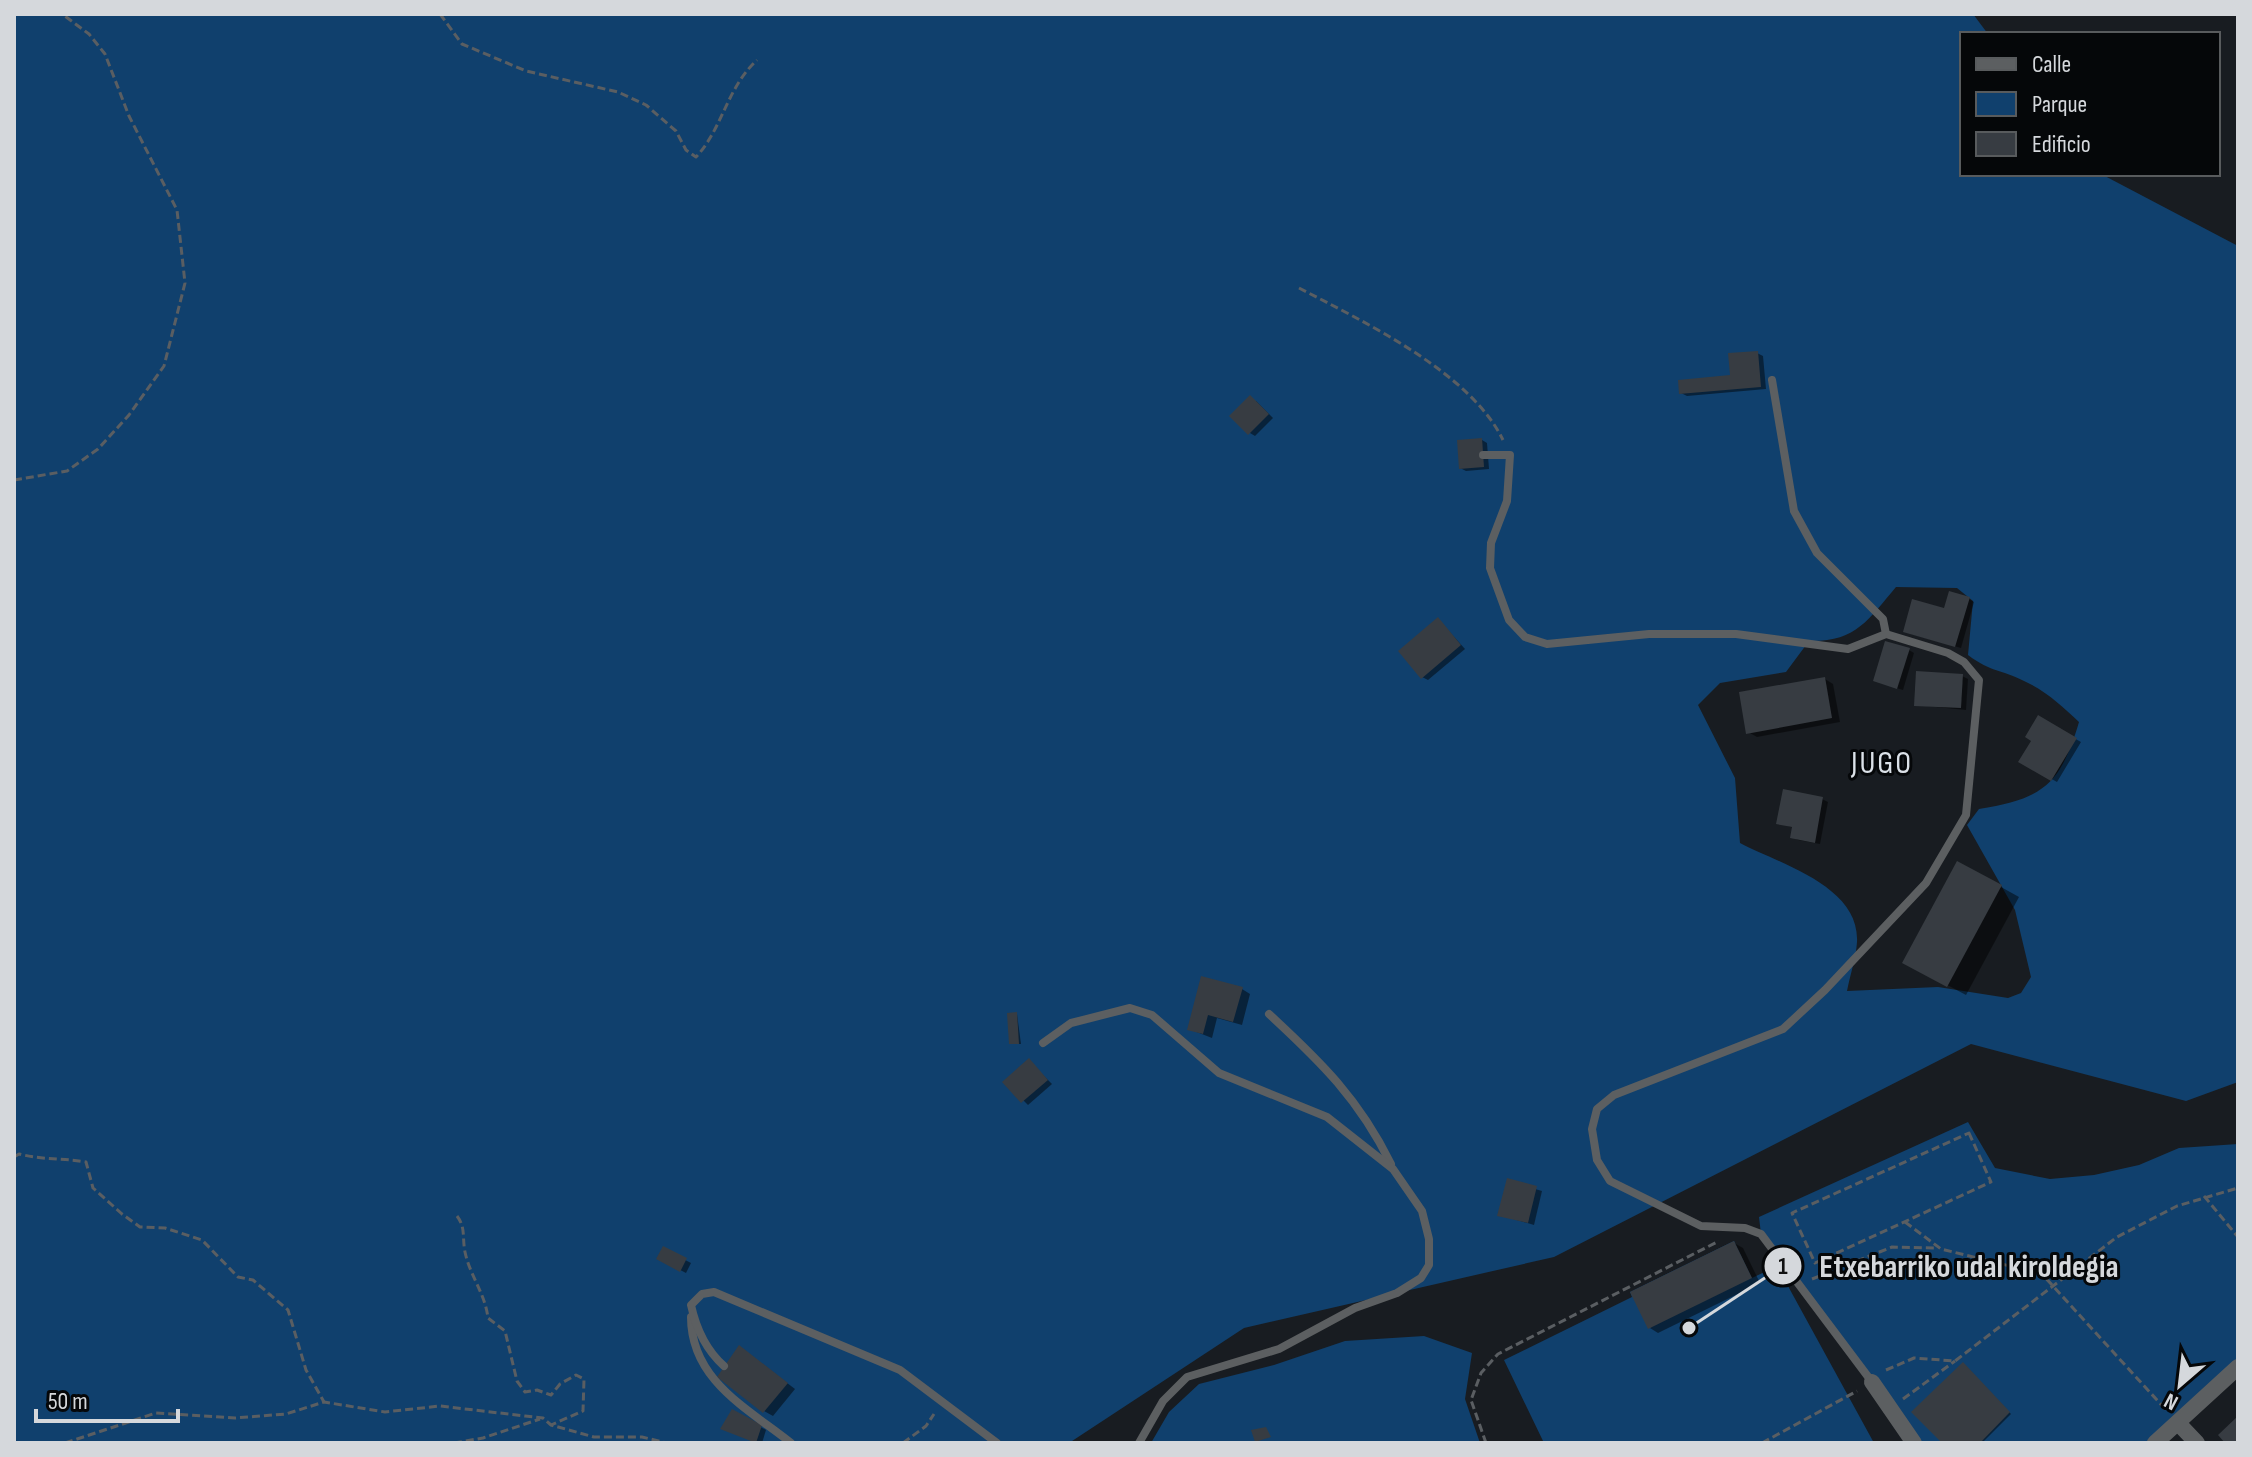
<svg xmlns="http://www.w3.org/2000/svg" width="2252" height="1457" font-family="'Sofia Sans Condensed',sans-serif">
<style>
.green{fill:#10406d;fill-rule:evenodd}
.shadow{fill:#0007}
.building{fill:#373c42}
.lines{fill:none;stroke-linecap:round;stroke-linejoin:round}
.path{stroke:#5a5e62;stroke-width:3;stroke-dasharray:8 4;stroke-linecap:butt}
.lane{stroke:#5c5f61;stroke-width:8}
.street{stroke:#5c5f61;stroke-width:16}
.labels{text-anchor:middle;stroke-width:6;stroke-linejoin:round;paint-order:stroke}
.neighbourhood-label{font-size:32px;letter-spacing:2px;fill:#dbe1e8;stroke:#050709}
.leader{fill:none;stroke:#d5d8dc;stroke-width:3}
.callout-dot{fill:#d5d8dc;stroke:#050709;stroke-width:3}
.mark-label{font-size:24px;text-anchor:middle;font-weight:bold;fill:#111}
.callout-label{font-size:32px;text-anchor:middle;font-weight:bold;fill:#d5d8dc;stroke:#050709;stroke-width:6;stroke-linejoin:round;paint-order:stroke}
</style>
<rect width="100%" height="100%" fill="#181c21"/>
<g class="green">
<path d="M14 14H1973L1988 34H1962V174H2101L2238 246V1082L2186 1101 1971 1044 1554 1257 1244 1328 1069 1443H14ZM1896 587 1957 588 1973 601 1968 655C1992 673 2001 669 2024 681 2046 691 2062 706 2079 722 2060 786 2043 798 1979 809L1967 825 2015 910 2031 977 2021 993 2008 998 1938 987 1847 991C1850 975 1856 958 1857 942 1860 886 1780 864 1740 843L1735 778 1698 705 1720 683 1786 672 1809 641C1856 642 1868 620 1896 587Z"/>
<polygon points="1968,1122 1995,1168 2050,1179 2094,1175 2139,1165 2179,1148 2238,1144 2238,1367 2155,1443 1914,1443 1761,1234 1759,1217"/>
<polygon points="1734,1241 1752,1278 1777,1266 1874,1443 1544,1443 1504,1360 1632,1297 1630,1292"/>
<polygon points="1424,1336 1472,1353 1465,1399 1480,1443 1151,1443 1169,1412 1199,1384 1274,1365 1345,1341"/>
</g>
<g class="shadow">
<polygon points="1757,353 1763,356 1766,389 1687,396 1681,393 1732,377"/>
<polygon points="1256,401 1273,418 1255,436 1250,433"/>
<polygon points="1482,440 1487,443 1489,469 1466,471 1460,468"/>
<polygon points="1969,599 1974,602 1961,648 1911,634"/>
<polygon points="1438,619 1465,649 1428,680 1422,677"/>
<polygon points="1909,650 1914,653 1903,690 1880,683"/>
<polygon points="1962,676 1968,679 1966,710 1916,705"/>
<polygon points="1825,679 1833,684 1840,722 1757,737 1748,732"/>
<polygon points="2038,718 2081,742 2057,782 2021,762 2034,740"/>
<polygon points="1822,799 1828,802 1820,844 1798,840 1792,837 1794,828 1778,823"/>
<polygon points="2001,887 2019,897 1966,995 1923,972"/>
<polygon points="1242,989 1250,994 1242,1025 1217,1018 1212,1038 1189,1029"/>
<polygon points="1017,1014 1021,1044 1013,1044 1011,1043"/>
<polygon points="1029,1061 1052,1084 1028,1105 1005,1082"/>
<polygon points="1508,1181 1542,1191 1534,1225 1500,1215"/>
<polygon points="1734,1243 1743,1248 1760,1283 1658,1333 1650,1328"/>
<polygon points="664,1249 691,1263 686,1273 659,1259"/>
<polygon points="748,1353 795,1389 773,1416 764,1411"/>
<polygon points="1965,1365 2011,1414 1982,1443 1945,1443"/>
<polygon points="732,1411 766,1430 762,1443 728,1431"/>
</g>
<g class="building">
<polygon points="1758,351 1761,387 1679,394 1678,380 1730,375 1728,353"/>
<polygon points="1250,395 1269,414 1248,435 1229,416"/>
<polygon points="1482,438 1484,467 1459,469 1457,440"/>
<polygon points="1949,591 1970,597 1955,647 1903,632 1912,599 1944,608"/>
<polygon points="1438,617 1461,645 1421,679 1398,651"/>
<polygon points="1885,641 1910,648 1897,689 1873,681"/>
<polygon points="1916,671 1963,674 1961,708 1914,706"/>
<polygon points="1825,677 1832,718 1746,734 1739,692"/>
<polygon points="2038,715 2077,738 2051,781 2018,762 2031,741 2025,737"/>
<polygon points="1783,789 1823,797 1815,843 1790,838 1792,827 1776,824"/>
<polygon points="1957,861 2002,885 1947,987 1902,963"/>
<polygon points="1201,976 1243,987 1233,1022 1208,1015 1203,1034 1187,1030"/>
<polygon points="1017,1012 1019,1044 1009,1044 1007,1013"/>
<polygon points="1029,1058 1048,1080 1021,1103 1002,1082"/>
<polygon points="1507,1178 1537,1186 1528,1223 1497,1216"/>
<polygon points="1734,1241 1752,1278 1648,1329 1630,1292"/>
<polygon points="663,1246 687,1258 680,1272 656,1259"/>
<polygon points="739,1345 788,1383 763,1413 717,1377"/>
<polygon points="1963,1362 2010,1412 1980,1443 1942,1443 1911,1412"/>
<polygon points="732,1409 762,1425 756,1443 720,1429"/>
<polygon points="2238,1416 2238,1443 2225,1443 2218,1435"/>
<polygon points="1266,1427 1271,1437 1255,1442 1251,1430"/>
</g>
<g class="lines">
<g class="path">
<path d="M440 14 462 44 526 71 618 92 646 105 676 131 686 150 696 157C723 128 726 89 757 60"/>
<path d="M1299 288C1364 322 1470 372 1503 440"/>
<polyline points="14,480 67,471 98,449 129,415 164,366 185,283 177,210 129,116 105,54 89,34 62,14"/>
<polygon points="1969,1133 1991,1182 1815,1263 1792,1213"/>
<path d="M14 1157 19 1154C43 1160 63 1158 86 1162L93 1188 122 1214 140 1227 165 1228 202 1240 238 1277 253 1280 288 1310 306 1370 324 1402"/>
<polyline points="2204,1196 2238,1237"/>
<path d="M457 1216C466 1228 462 1237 465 1252 470 1276 485 1293 488 1318L505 1331 517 1381 525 1392 537 1390 551 1395 560 1384 576 1375 584 1379 583 1411 551 1425"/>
<polyline points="1905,1222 1941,1249 2042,1274 2167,1411"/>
<polyline points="1812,1279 1892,1247 1937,1248"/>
<polyline points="1886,1370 1914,1358 1955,1361 2117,1237 2177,1206 2238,1188"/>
<polyline points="1903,1399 1955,1361"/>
<polyline points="65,1443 156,1413 235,1418 286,1414 324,1402 385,1412 440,1406 525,1416 543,1418 551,1425 594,1437 642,1437 667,1443"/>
<polyline points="454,1443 483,1438 540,1419"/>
<polyline points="903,1443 926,1426 934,1414"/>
<polyline points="1486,1443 1471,1400 1481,1373 1498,1354 1719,1241"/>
<polyline points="1762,1443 1857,1391"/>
</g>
<g class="lane">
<polyline points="1772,380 1794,511 1817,553 1883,619 1886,634"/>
<polyline points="1483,455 1510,455 1507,501 1491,543 1490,568 1509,620 1525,637 1547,644 1649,634 1736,634 1848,649 1886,634 1948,653 1964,662 1979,680 1966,815 1926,883 1825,990 1783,1029 1614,1095 1597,1109 1592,1129 1597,1160 1610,1181 1701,1226 1745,1228 1761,1234 1872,1382"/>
<path d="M1269 1014C1321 1062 1359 1099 1391 1164"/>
<polyline points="1043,1043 1071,1023 1130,1008 1152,1015 1219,1073 1327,1117 1393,1169 1422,1211 1429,1239 1429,1265 1421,1278 1397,1293 1355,1308 1279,1349 1187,1377 1163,1401 1139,1443"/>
<path d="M691 1317C691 1380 747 1408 791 1443"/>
<path d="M724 1366C706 1350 696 1328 691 1305L702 1294 714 1292 900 1370 997 1443"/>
</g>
<g class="street">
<polyline points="1872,1382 1914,1443"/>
<polyline points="2178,1423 2197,1443"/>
<polyline points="2155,1443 2238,1367"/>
</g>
</g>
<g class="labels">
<g class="neighbourhood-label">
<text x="1882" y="773">JUGO</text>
</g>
</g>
<path class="leader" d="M1689 1328L1783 1266"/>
<g class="callout-dot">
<circle cx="1689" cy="1328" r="8"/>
<circle cx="1783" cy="1266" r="20"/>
</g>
<g class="mark-label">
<text x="1783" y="1274">1</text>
</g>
<g class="callout-label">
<text x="1969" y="1277">Etxebarriko udal kiroldegia</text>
</g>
<rect width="2252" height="1457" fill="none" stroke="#d5d8dc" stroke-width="32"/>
<rect x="1960" y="32" width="260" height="144" fill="#050709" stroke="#585b5d" stroke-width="2"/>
<rect x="1976" y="58" width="40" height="12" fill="#5c5f61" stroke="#585b5d" stroke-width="2"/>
<text x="2032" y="72" font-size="24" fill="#d5d8dc">Calle</text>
<rect x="1976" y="92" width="40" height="24" fill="#10406d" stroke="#585b5d" stroke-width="2"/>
<text x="2032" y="112" font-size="24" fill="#d5d8dc">Parque</text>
<rect x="1976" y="132" width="40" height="24" fill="#373c42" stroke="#585b5d" stroke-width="2"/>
<text x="2032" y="152" font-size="24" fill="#d5d8dc">Edificio</text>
<g transform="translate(2180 1385) rotate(208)" stroke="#050709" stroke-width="6" paint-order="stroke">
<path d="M0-6L14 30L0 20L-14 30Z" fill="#d5d8dc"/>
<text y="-12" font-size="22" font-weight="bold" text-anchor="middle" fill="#d5d8dc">N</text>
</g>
<path d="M36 1409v12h142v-12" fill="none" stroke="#d5d8dc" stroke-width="4"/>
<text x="48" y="1409" font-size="24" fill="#d5d8dc" stroke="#050709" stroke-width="6" paint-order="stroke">50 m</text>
</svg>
